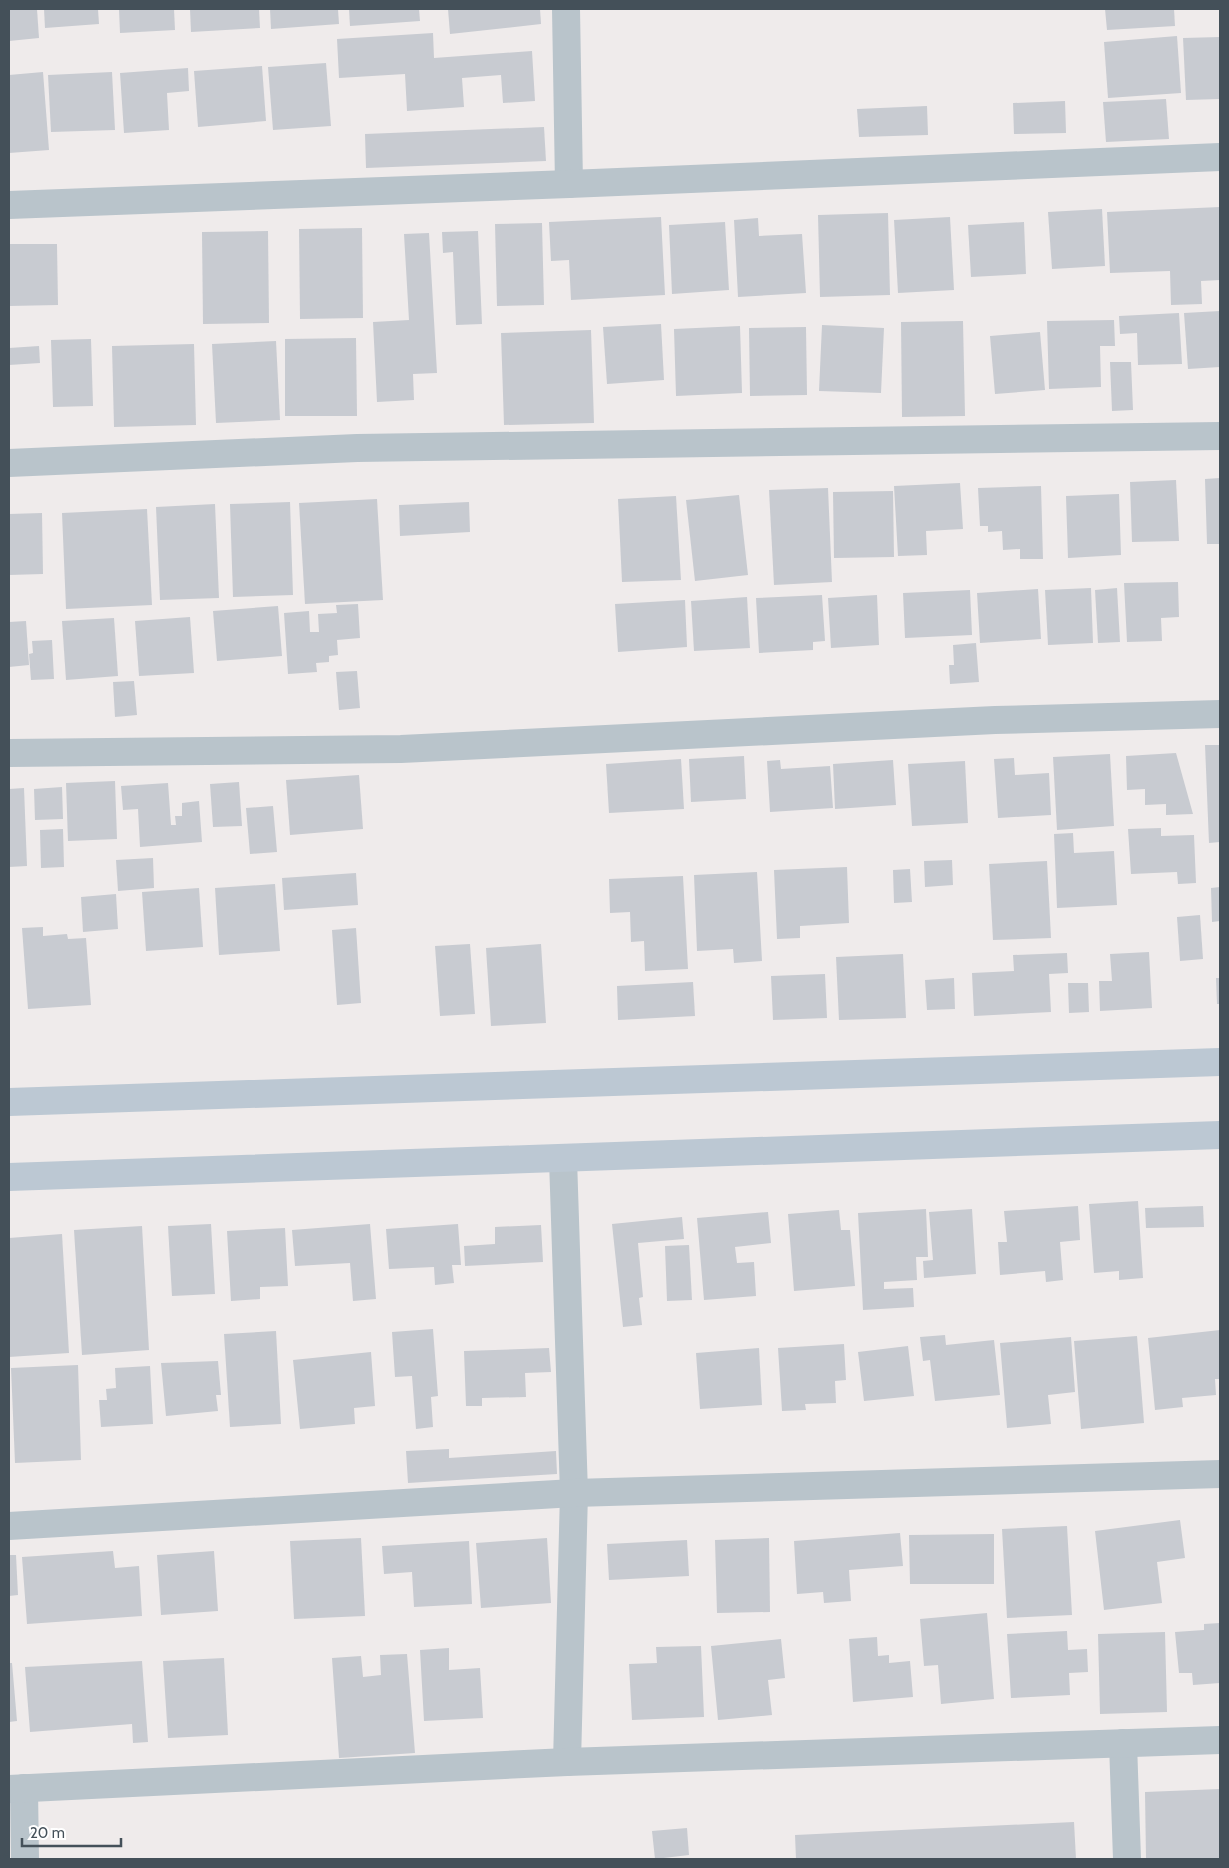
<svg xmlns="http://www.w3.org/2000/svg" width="1229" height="1868" font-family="Cabin,sans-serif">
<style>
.building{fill:#c8cbd1}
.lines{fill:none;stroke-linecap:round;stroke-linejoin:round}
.minor{stroke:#b9c4cb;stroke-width:28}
.secondary{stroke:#bcc8d3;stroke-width:28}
</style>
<rect width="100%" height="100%" fill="#efebeb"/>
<g class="building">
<polygon points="9,9 37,9 39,38 9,41"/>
<polygon points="44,9 98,9 99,24 45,28"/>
<polygon points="119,9 174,9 175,30 120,33"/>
<polygon points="190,9 259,9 260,28 191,32"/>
<polygon points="270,9 338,9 339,24 271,29"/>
<polygon points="349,9 419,9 420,21 350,26"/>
<polygon points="448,9 540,9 541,24 450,34"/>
<polygon points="1105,9 1174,9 1175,26 1107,30"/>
<polygon points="433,33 434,58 532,51 535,101 503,103 501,75 462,78 464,107 407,111 405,74 339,78 337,39"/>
<polygon points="1177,36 1181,93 1108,98 1104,42"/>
<polygon points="1220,37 1220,99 1186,100 1183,38"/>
<polygon points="326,63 331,126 273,130 268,67"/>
<polygon points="262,66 266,121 198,127 194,71"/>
<polygon points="188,68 189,91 167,93 169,130 124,133 120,73"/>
<polygon points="43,72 49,150 9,153 9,75"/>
<polygon points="112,72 115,130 51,132 48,75"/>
<polygon points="1166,99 1169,139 1106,142 1103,102"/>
<polygon points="1065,101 1066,133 1014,134 1013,103"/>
<polygon points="927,106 928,135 859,137 857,109"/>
<polygon points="544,127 546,161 366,168 365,134"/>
<polygon points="1220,207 1220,280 1201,281 1202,304 1171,305 1170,271 1110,273 1107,212"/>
<polygon points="1102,209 1105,266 1052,269 1048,212"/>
<polygon points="888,213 890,295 820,297 818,215"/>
<polygon points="661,217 665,295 571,300 569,260 551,261 549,222"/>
<polygon points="950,217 954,290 898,293 894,220"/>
<polygon points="758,218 759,236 802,234 806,293 738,297 734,220"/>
<polygon points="725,222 729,290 672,294 669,225"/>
<polygon points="1024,222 1026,274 971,277 968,225"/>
<polygon points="542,223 544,305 497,306 495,224"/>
<polygon points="362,228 363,318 300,319 299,229"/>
<polygon points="268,231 269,323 203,324 202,232"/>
<polygon points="478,231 482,324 456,325 453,252 443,253 442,232"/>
<polygon points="429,233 437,373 413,374 414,400 377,402 373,322 409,320 404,234"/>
<polygon points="9,244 57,244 58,305 9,306"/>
<polygon points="1220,311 1220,367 1188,369 1184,313"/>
<polygon points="1179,313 1182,364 1138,365 1137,333 1120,334 1119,316"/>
<polygon points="1114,320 1115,346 1100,346 1101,387 1049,389 1047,321"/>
<polygon points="963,321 965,416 902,417 901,322"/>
<polygon points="661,324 664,380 607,384 603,327"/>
<polygon points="822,325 884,328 881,393 819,391"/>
<polygon points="740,326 742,393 676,396 674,329"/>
<polygon points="806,327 807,395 750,396 749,328"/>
<polygon points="591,330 594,423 504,425 501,333"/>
<polygon points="1040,332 1045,390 995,394 990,336"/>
<polygon points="356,338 357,416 285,416 285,339"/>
<polygon points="91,339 93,406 53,407 51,340"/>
<polygon points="276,341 280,420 216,423 212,344"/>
<polygon points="194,344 196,425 114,427 112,346"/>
<polygon points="39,346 40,363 9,365 9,348"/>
<polygon points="1110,362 1131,362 1133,410 1112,411"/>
<polygon points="1220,478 1220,544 1207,544 1205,479"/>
<polygon points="1176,480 1179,541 1132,542 1130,482"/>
<polygon points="960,483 963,529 926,531 927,555 898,556 894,486"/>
<polygon points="1041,486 1043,559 1020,559 1020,549 1003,550 1002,531 988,532 988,526 980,526 978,488"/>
<polygon points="828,488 832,582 774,585 769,490"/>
<polygon points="893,491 894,557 834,558 833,492"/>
<polygon points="1119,494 1121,555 1068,558 1066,496"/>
<polygon points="739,495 748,575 695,581 686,500"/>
<polygon points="676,496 681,580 622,582 618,499"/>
<polygon points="377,499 383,600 305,604 299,503"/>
<polygon points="290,502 293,595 233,597 230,504"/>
<polygon points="469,502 470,532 400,536 399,505"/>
<polygon points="215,504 219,598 160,600 156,507"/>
<polygon points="147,509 152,605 66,609 62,513"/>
<polygon points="42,513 43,574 9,575 9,514"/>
<polygon points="1178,582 1179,617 1161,618 1162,641 1127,642 1124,583"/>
<polygon points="1091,588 1093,643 1048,645 1045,590"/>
<polygon points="1117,588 1120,642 1098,643 1095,590"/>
<polygon points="1038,589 1041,639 980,643 977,593"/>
<polygon points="970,590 972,635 905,638 903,593"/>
<polygon points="822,595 825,641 813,642 813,650 759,653 756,598"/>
<polygon points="877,595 879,645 831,648 828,598"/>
<polygon points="747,597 750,648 694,651 691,601"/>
<polygon points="685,600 687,647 618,652 615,604"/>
<polygon points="358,604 360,638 337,640 338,655 329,656 329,662 316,663 317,672 288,674 284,613 309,611 310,632 319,632 318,614 337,613 336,605"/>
<polygon points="278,606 282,656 217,661 213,611"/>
<polygon points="190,617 194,673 139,676 135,621"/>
<polygon points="114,618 118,676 66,680 62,621"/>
<polygon points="26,621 29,665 9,667 9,622"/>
<polygon points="52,640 54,679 31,680 29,654 33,653 32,641"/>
<polygon points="976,643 979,682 950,684 949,665 954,665 953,645"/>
<polygon points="357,671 360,708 339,710 336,672"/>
<polygon points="134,681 137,715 115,717 113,682"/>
<polygon points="1205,745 1220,745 1220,842 1209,843"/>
<polygon points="1176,753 1193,814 1166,815 1166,804 1145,805 1145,789 1127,790 1126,756"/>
<polygon points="1110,754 1114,826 1057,830 1053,757"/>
<polygon points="744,756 746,799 691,802 689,759"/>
<polygon points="1014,758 1015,775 1049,773 1051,815 998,818 994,759"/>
<polygon points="681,759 684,809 609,813 606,764"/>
<polygon points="780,760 781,769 830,766 833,808 770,812 767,761"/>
<polygon points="893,760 896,805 835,809 833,764"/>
<polygon points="965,761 968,823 912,826 908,764"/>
<polygon points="359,775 363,829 290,835 286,780"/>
<polygon points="115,781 117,839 68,841 66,783"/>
<polygon points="239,782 242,826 213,827 210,784"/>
<polygon points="168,783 171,825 176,825 175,816 182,816 182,803 199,801 202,842 140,847 138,809 123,810 121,786"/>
<polygon points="62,787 63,819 35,820 34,789"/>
<polygon points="24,788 27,866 9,867 9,789"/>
<polygon points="273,806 277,852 250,854 246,808"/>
<polygon points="1161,828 1161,836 1194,835 1196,883 1178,884 1177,872 1131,874 1128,829"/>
<polygon points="63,829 64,867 41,868 40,830"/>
<polygon points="1073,833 1074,853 1114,851 1117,905 1057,908 1054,834"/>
<polygon points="153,858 154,888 118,891 116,860"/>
<polygon points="952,860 953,885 925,887 924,861"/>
<polygon points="1047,861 1051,938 993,940 989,864"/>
<polygon points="847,867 849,923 800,926 800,938 777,939 774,870"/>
<polygon points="910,869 912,902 894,903 893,870"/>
<polygon points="757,872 762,961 734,963 733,949 697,951 694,875"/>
<polygon points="356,873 358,905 284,910 282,878"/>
<polygon points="683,876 688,969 645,971 644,941 631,942 630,912 610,913 609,879"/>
<polygon points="275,884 280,951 219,955 215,888"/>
<polygon points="1220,887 1220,921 1212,922 1211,888"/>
<polygon points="199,888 203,947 146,951 142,892"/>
<polygon points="116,894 118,929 83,932 81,897"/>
<polygon points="1200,915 1203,959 1180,961 1177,917"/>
<polygon points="43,927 43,936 67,934 68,939 86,938 91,1005 28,1009 22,928"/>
<polygon points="356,928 361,1003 337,1005 332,930"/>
<polygon points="470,944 475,1014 440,1016 435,946"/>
<polygon points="541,944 546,1023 491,1026 486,948"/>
<polygon points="1149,952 1152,1008 1100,1011 1099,981 1112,981 1110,954"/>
<polygon points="1067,953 1068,973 1049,974 1051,1012 974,1016 972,973 1014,971 1013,955"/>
<polygon points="903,954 906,1018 839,1020 836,957"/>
<polygon points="825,974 827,1018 773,1020 771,976"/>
<polygon points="954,978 955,1009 927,1010 925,980"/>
<polygon points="1216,978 1220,978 1220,1004 1217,1004"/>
<polygon points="693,982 695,1016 618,1020 617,986"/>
<polygon points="1068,983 1088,983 1089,1012 1069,1013"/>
<polygon points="1138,1201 1143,1278 1119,1280 1119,1271 1094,1273 1089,1204"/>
<polygon points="1078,1206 1080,1240 1060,1242 1063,1280 1046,1282 1045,1271 1000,1275 998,1242 1007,1242 1004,1211"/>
<polygon points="1203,1206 1204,1227 1146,1228 1145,1208"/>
<polygon points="926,1209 928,1257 916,1257 917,1280 884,1282 884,1289 913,1288 914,1307 863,1310 858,1213"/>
<polygon points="972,1209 976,1274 924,1278 923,1261 933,1260 929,1212"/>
<polygon points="839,1210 841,1230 850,1230 855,1286 794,1291 788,1214"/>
<polygon points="768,1212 771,1243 735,1247 737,1263 754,1262 756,1296 704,1300 697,1218"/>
<polygon points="682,1217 684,1239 638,1243 643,1297 639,1298 642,1325 623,1327 612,1224"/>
<polygon points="211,1224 215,1294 172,1296 168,1226"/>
<polygon points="370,1224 376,1299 353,1301 350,1263 295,1266 292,1230"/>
<polygon points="458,1224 461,1265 452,1265 454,1283 435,1285 434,1267 389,1269 386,1229"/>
<polygon points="541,1225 543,1262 465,1266 464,1246 495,1244 495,1227"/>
<polygon points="142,1226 149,1350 82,1355 74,1230"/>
<polygon points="285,1228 288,1286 260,1287 260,1299 231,1301 227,1231"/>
<polygon points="62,1234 69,1353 9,1357 9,1238"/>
<polygon points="689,1245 692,1300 667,1301 665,1246"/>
<polygon points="433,1329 438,1396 431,1397 433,1427 416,1429 412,1376 395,1377 392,1332"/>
<polygon points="1220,1330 1220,1379 1215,1379 1216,1395 1182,1398 1183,1407 1155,1410 1148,1338"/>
<polygon points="276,1331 281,1424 230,1427 224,1334"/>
<polygon points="945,1335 946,1345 994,1340 1000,1395 935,1401 930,1360 923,1361 920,1337"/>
<polygon points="1137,1336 1144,1423 1081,1429 1074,1341"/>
<polygon points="1071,1337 1075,1392 1048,1395 1051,1424 1007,1428 1000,1343"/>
<polygon points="844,1344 846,1380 835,1381 836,1403 805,1404 806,1410 782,1411 778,1348"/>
<polygon points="908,1346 914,1396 864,1401 858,1352"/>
<polygon points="549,1348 551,1372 525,1373 526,1397 482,1398 482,1406 466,1406 464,1351"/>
<polygon points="759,1348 762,1405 700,1409 696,1353"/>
<polygon points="371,1352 375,1406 354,1408 355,1424 300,1429 293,1360"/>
<polygon points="218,1361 221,1395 216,1395 218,1411 166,1416 161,1363"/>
<polygon points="78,1365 81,1460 15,1463 11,1368"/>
<polygon points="150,1366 153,1424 101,1427 99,1400 107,1400 106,1389 116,1388 115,1368"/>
<polygon points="449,1449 449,1458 556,1451 557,1474 408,1483 406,1451"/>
<polygon points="1180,1520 1185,1558 1157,1562 1162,1603 1104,1610 1095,1531"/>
<polygon points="1067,1526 1072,1615 1007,1618 1002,1529"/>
<polygon points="900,1533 903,1566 849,1570 851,1601 824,1603 823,1592 797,1594 794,1541"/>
<polygon points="994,1534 994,1584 910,1584 909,1535"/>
<polygon points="361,1538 365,1616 294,1619 290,1541"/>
<polygon points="547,1538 551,1603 481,1608 476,1543"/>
<polygon points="769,1538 770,1612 717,1613 715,1540"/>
<polygon points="687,1540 689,1576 609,1580 607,1544"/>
<polygon points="469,1541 472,1604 414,1607 412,1572 384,1574 382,1546"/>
<polygon points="113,1551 115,1568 139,1566 142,1616 27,1624 22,1557"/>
<polygon points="214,1551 218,1611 161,1615 157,1555"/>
<polygon points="9,1555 16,1555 18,1595 9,1596"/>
<polygon points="987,1613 994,1699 941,1704 938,1665 924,1666 920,1619"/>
<polygon points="1220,1623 1220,1683 1193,1685 1192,1673 1179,1673 1175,1632 1204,1630 1204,1624"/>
<polygon points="1067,1631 1068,1650 1087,1649 1088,1672 1069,1673 1070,1695 1011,1698 1007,1634"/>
<polygon points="1165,1632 1167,1712 1100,1714 1098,1634"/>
<polygon points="877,1637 878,1656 889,1655 889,1663 910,1661 913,1697 853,1702 849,1639"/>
<polygon points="781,1639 785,1678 768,1680 772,1715 718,1720 711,1646"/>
<polygon points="701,1646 704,1717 632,1720 629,1664 657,1663 656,1647"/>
<polygon points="449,1648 449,1670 480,1668 483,1718 424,1721 420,1650"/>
<polygon points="407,1654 415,1753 339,1758 332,1658 361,1656 363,1677 381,1675 380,1655"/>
<polygon points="224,1658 228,1735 168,1738 163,1661"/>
<polygon points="142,1661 148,1742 133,1743 132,1724 30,1732 25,1667"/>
<polygon points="9,1663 12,1663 17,1721 9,1722"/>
<polygon points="1220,1789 1220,1859 1146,1859 1145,1792"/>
<polygon points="1074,1822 1076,1859 796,1859 795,1835"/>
<polygon points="687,1828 689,1855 655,1859 652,1831"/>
</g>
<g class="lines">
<g class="minor">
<polyline points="566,9 569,184"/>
<polyline points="9,205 569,184 1220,157"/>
<polyline points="9,463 357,448 1220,436"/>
<polyline points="9,753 401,749 995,720 1220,714"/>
<polyline points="563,1159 574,1493 567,1762"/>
<polyline points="9,1526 574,1493 1220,1474"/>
<polyline points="1123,1743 1127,1859"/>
<polyline points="24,1788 25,1859"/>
<polyline points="9,1789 567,1762 1220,1740"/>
</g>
<g class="secondary">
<polyline points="9,1102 1220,1062"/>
<polyline points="9,1177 1220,1135"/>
</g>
</g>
<rect width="1229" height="1868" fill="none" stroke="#445059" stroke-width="20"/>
<path d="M22 1838v8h99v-8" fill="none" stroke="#445059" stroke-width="2.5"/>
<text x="30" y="1838" font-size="15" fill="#445059" stroke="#ffffff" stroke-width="4" paint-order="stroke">20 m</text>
</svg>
